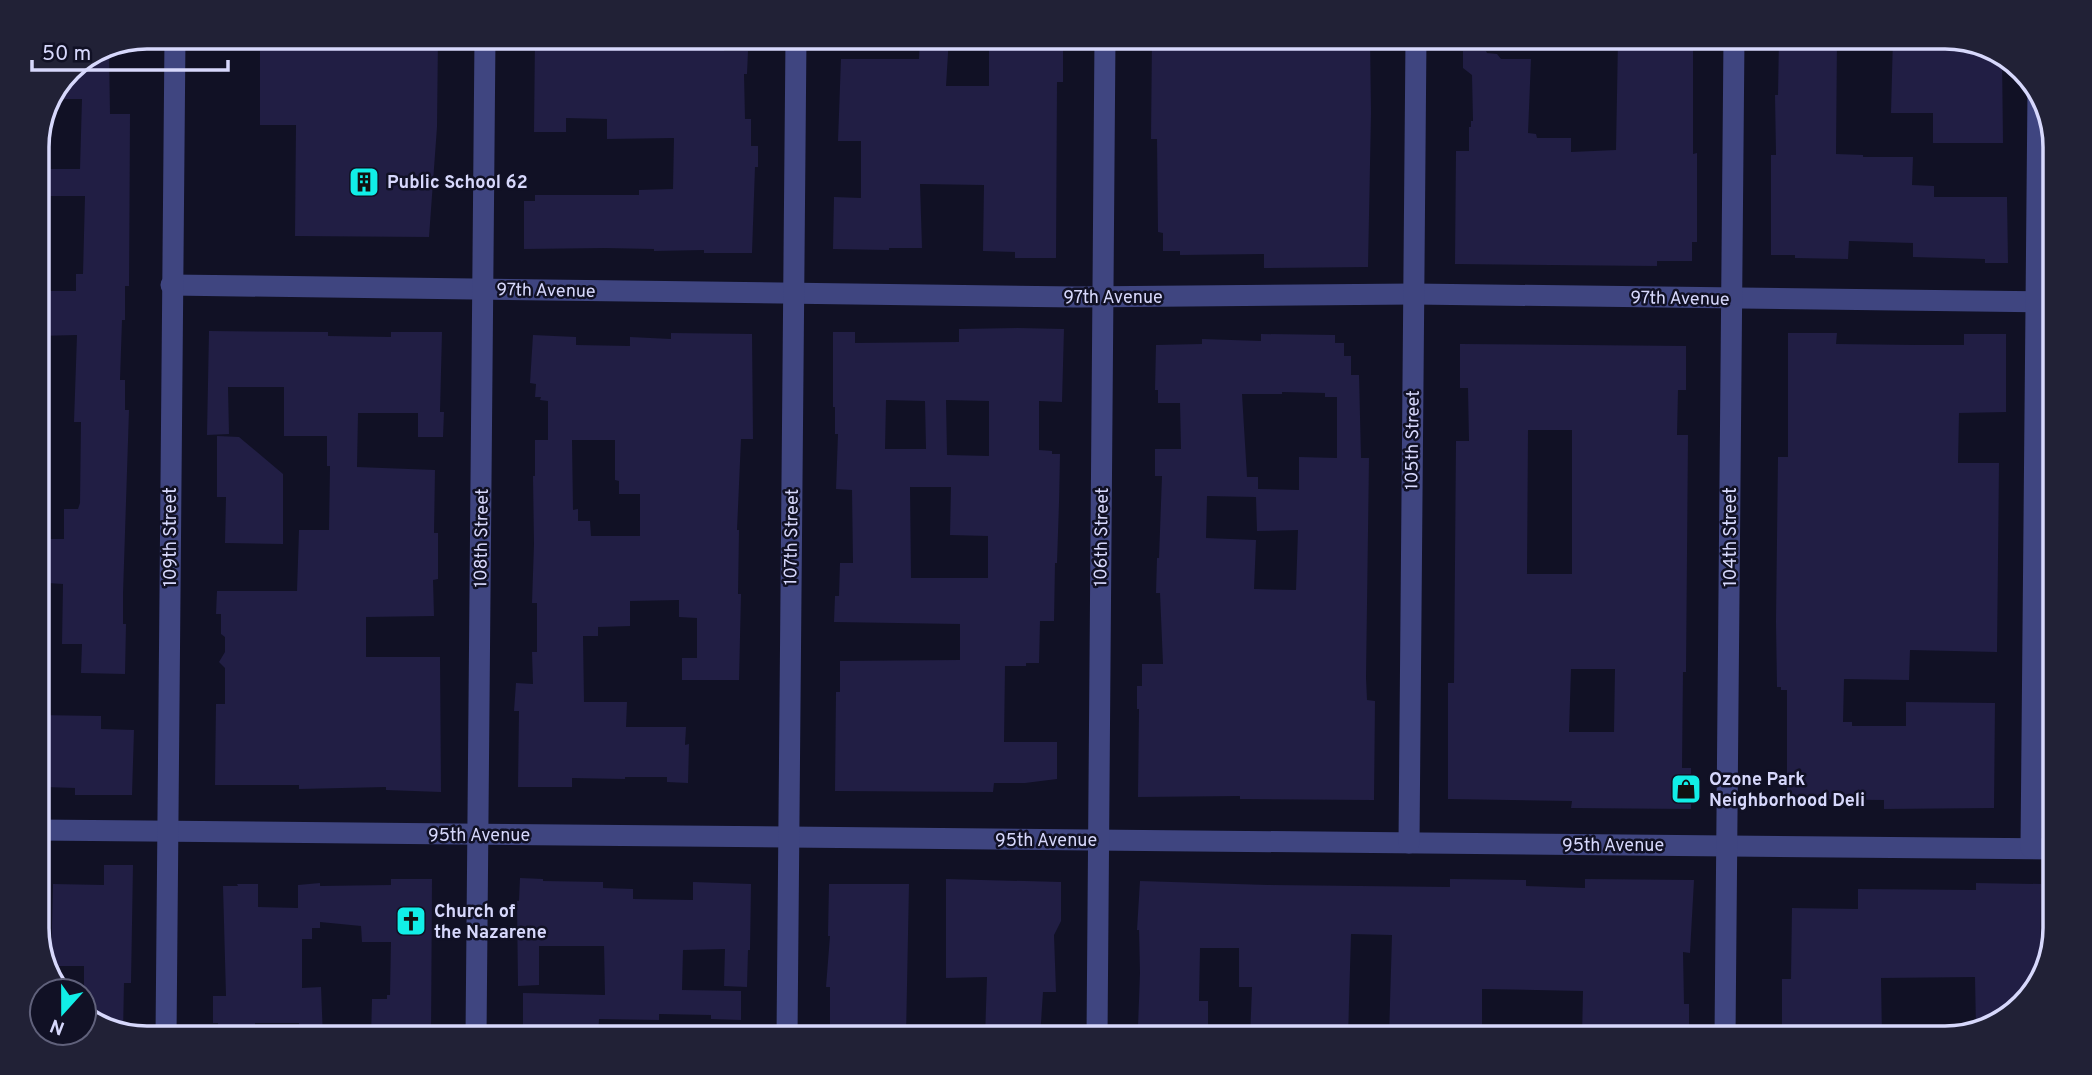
<svg xmlns="http://www.w3.org/2000/svg" width="2092" height="1075" font-family="Overpass,sans-serif">
<style>
.building{fill:#211e44;fill-rule:evenodd}
.lines{fill:none;stroke-linecap:round;stroke-linejoin:round}
.minor{stroke:#3f4580;stroke-width:21}
.labels{text-anchor:middle;stroke-width:5;stroke-linejoin:round;paint-order:stroke}
.poi-label{font-size:18px;font-weight:bold;fill:#d7d8fc;stroke:#111125;text-anchor:start}
.street-label{font-size:18px;fill:#d7d8fc;stroke:#111125}
.rim{fill:none;stroke:#d7d8fc;stroke-width:3.5}
</style>
<rect width="100%" height="100%" fill="#111125"/>
<g class="building">
<polygon points="260,37 438,37 437,127 429,237 295,236 296,125 260,125"/>
<polygon points="535,37 672,37 672,46 725,47 724,51 748,51 747,74 744,74 745,119 751,119 751,146 758,146 758,167 755,167 752,253 704,253 704,250 654,251 654,249 605,248 524,249 524,201 535,201 535,195 639,195 639,190 673,189 674,138 607,139 607,119 566,118 566,132 534,132"/>
<polygon points="920,37 949,37 946,86 989,86 989,38 1063,38 1063,82 1057,82 1056,258 1015,258 1015,252 983,251 984,185 920,184 922,248 889,248 889,250 833,249 834,197 861,198 861,141 838,141 841,59 919,59"/>
<polygon points="1152,37 1370,37 1371,113 1368,267 1264,268 1264,254 1180,255 1180,251 1163,251 1163,233 1158,232 1157,139 1151,139"/>
<polygon points="1779,37 1837,37 1836,154 1863,155 1863,157 1913,157 1912,185 1934,186 1934,197 2007,197 2008,263 1985,263 1985,259 1913,257 1913,243 1849,241 1848,259 1795,258 1795,255 1771,255 1771,155 1776,155 1775,95 1778,95"/>
<polygon points="1893,37 1914,37 1914,42 1967,42 1994,48 2002,55 2003,143 1933,143 1933,113 1891,113"/>
<polygon points="1618,39 1693,39 1693,154 1697,153 1697,242 1692,242 1692,261 1657,261 1657,266 1455,264 1456,151 1469,151 1469,127 1471,127 1471,121 1473,121 1472,75 1463,68 1463,51 1486,51 1487,53 1497,54 1501,59 1531,59 1528,133 1536,134 1537,138 1571,138 1571,152 1616,150"/>
<polygon points="109,52 110,114 130,114 129,286 125,286 125,320 122,320 120,380 125,380 125,410 129,410 123,594 123,624 126,624 125,674 81,673 82,644 62,644 63,584 48,583 48,539 64,539 64,509 78,509 80,503 81,422 74,422 77,335 37,336 37,291 76,291 76,274 83,274 85,196 37,196 37,169 80,169 82,99 55,99 69,69"/>
<path d="M1018 328 1064 329 1062 402 1039 401V450L1052 451V454H1060L1059 503 1057 563H1055L1054 621H1040L1039 663H1026V666H1005L1004 742H1057V779L1025 783H994L993 792 835 791 836 692H840V661L960 660V624L834 622 835 596H839L840 563H853L852 490 836 489 838 434H835V407H833V332H855V343L959 342V329ZM886 400 925 401 926 449H885ZM946 400 989 401V456L947 455ZM910 487H951L950 535 988 536V578H911Z"/>
<polygon points="209,331 328,332 328,336 391,337 391,332 442,332 440,412 444,412 443,437 418,437 418,413 358,413 357,467 435,470 434,533 438,533 438,579 433,580 434,616 366,617 366,657 440,657 441,792 386,790 386,787 299,789 299,785 215,785 216,704 225,704 225,668 219,662 225,652 225,637 221,634 221,614 216,614 217,591 297,591 299,530 329,530 330,466 327,466 327,436 284,436 284,387 228,387 229,434 207,435"/>
<path d="M671 333 752 334 753 439H741L737 530H739L738 594H741L739 680H682V658H697V618L679 617V600L630 601V626L598 627V636H583L584 702H627L626 727H686L685 745 689 744 688 783 667 782V777H625V779L572 778V787H518L519 711H514L516 683 533 684 532 652H537V603H532L534 544 533 476H535V440H548V401L540 400 541 397H535L536 384 530 383 533 335 576 337V345L630 346V337L671 339ZM572 440H615V480L619 481V494H640V536H591L590 521H578V509L573 510Z"/>
<polygon points="1788,333 1837,333 1836,344 1916,345 1964,345 1964,334 2006,334 2006,412 1959,413 1958,463 1999,463 1997,652 1910,650 1909,680 1844,679 1843,722 1852,722 1852,726 1906,726 1906,702 1995,703 1994,808 1884,809 1884,800 1787,799 1787,690 1781,690 1781,687 1777,687 1776,622 1778,457 1788,457"/>
<path d="M1261 334 1335 335V343H1344V356H1351V375H1359L1361 458H1369L1366 678 1367 700 1375 701 1374 800 1240 799V796L1138 797 1139 709H1137V686H1142V664H1163L1160 593H1156L1157 558H1159L1162 476H1155V449H1181L1180 403H1158V390H1155L1156 345 1202 344V339L1261 341ZM1282 392 1325 393V397H1337V458L1299 457V490L1258 489V477H1247L1242 394H1282ZM1207 496 1256 497 1257 531 1298 530 1296 590 1254 589 1256 540 1206 538Z"/>
<path d="M1460 344 1686 346V390H1678L1677 435H1688L1686 672H1683L1682 768H1691V809L1571 808 1572 801 1448 799V683H1454L1456 441H1469L1468 388H1460ZM1528 430H1572V574H1527ZM1571 669H1615L1614 732H1569Z"/>
<polygon points="217,436 239,437 283,474 283,544 225,543 226,497 217,497"/>
<polygon points="37,715 101,716 101,729 134,730 132,795 75,795 75,788 45,787 46,771 37,771"/>
<polygon points="104,865 133,865 131,983 124,983 123,1033 98,1027 84,1015 84,966 51,966 53,884 104,885"/>
<polygon points="520,878 543,879 543,881 603,882 603,888 633,889 633,899 693,900 693,882 751,884 750,950 748,950 747,987 724,986 725,949 683,950 682,990 741,991 741,1020 711,1019 711,1015 659,1014 659,1020 599,1019 598,1038 523,1038 523,993 605,995 604,946 539,946 539,985 518,986 517,901 519,901"/>
<polygon points="391,879 432,879 431,1038 371,1038 372,999 387,999 387,995 390,995 391,942 362,942 361,926 320,922 320,928 312,928 312,939 302,939 302,988 321,987 323,1038 299,1038 299,1023 255,1023 255,1038 218,1038 218,1023 213,1023 213,996 226,996 223,886 238,886 237,884 258,884 258,907 298,908 298,885 320,883 320,886 391,885"/>
<polygon points="946,879 1061,882 1061,921 1054,935 1056,992 1043,992 1040,1038 985,1038 987,977 946,978"/>
<polygon points="1450,879 1526,880 1526,886 1585,888 1585,879 1694,880 1690,953 1683,952 1684,1004 1689,1004 1689,1038 1582,1038 1583,991 1482,989 1482,1038 1389,1038 1392,935 1351,934 1348,1038 1250,1038 1252,987 1239,987 1239,948 1200,948 1199,1001 1208,1001 1208,1028 1138,1027 1140,973 1139,930 1137,930 1140,881 1268,885 1450,887"/>
<polygon points="1976,883 2041,884 2040,982 2006,1020 1976,1029 1975,977 1881,978 1882,1038 1782,1038 1782,979 1791,979 1792,908 1858,909 1858,889 1976,890"/>
<polygon points="829,884 909,884 906,1037 830,1038 830,987 826,987 830,936 828,936"/>
</g>
<g class="lines">
<g class="minor">
<polyline points="171,285 1077,297 1414,294 2055,302"/>
<polyline points="37,830 2055,849"/>
<polyline points="1409,843 1416,37"/>
<polyline points="2031,848 2038,90"/>
<polyline points="166,1038 175,37"/>
<polyline points="476,1038 485,37"/>
<polyline points="787,1038 796,37"/>
<polyline points="1097,1038 1105,37"/>
<polyline points="1725,1038 1734,37"/>
</g>
</g>
<defs>
<g id="building-square" transform="scale(1.575)"><rect x="-9" y="-9" width="18" height="18" rx="4" fill="#11eee7" stroke="#111125"/><path d="M-4-6H4V6H1V3H-1V6H-4ZM-2.5-4.3h1.7v1.8h-1.7ZM.8-4.3h1.7v1.8H.8ZM-2.5-1h1.7V.8h-1.7ZM.8-1h1.7V.8H.8Z" fill="#111"/></g>
<g id="shop-square" transform="scale(1.575)"><rect x="-9" y="-9" width="18" height="18" rx="4" fill="#11eee7" stroke="#111125"/><path d="M-5-2.5h2.3a2.7 3.5 0 0 1 5.4 0H5L5.5 6h-11ZM-1.5-2.5h3a1.5 2.3 0 0 0-3 0Z" fill="#111"/></g>
<g id="church-square" transform="scale(1.575)"><rect x="-9" y="-9" width="18" height="18" rx="4" fill="#11eee7" stroke="#111125"/><path d="M-1.2-6h2.4v3.5h3.3v2.4h-3.3V6h-2.4V-.1h-3.3v-2.4h3.3Z" fill="#111"/></g>
</defs>
<g fill-rule="evenodd">
<use href="#building-square" x="364" y="182"/>
<use href="#shop-square" x="1686" y="789"/>
<use href="#church-square" x="411" y="921"/>
</g>
<g class="labels">
<g class="poi-label">
<text x="387" y="188">Public School 62</text>
<text x="1709" y="785">Ozone Park<tspan x="1709" dy="21">Neighborhood Deli</tspan></text>
<text x="434" y="917">Church of<tspan x="434" dy="21">the Nazarene</tspan></text>
</g>
<g class="street-label">
<text transform="translate(546 290) rotate(1)" y="6">97th Avenue</text>
<text x="1113" y="303">97th Avenue</text>
<text transform="translate(1680 298) rotate(1)" y="6">97th Avenue</text>
<text transform="translate(1412 440) rotate(-89)" y="6">105th Street</text>
<text transform="translate(170 537) rotate(-90)" y="6">109th Street</text>
<text transform="translate(791 537) rotate(-89)" y="6">107th Street</text>
<text transform="translate(1101 537) rotate(-89)" y="6">106th Street</text>
<text transform="translate(1730 537) rotate(-90)" y="6">104th Street</text>
<text transform="translate(481 538) rotate(-89)" y="6">108th Street</text>
<text x="479" y="841">95th Avenue</text>
<text x="1046" y="846">95th Avenue</text>
<text x="1613" y="851">95th Avenue</text>
</g>
</g>
<path d="M0 0H2092V1075H0ZM147 49H1945A98 98 0 0 1 2043 147V928A98 98 0 0 1 1945 1026H147A98 98 0 0 1 49 928V147A98 98 0 0 1 147 49Z" fill="#212136" fill-rule="evenodd"/>
<path class="rim" d="M147 49H1945A98 98 0 0 1 2043 147V928A98 98 0 0 1 1945 1026H147A98 98 0 0 1 49 928V147A98 98 0 0 1 147 49Z"/>
<g transform="translate(63 1012) rotate(201)"><circle r="33" fill="#111125" stroke="#60617b" stroke-width="2"/>
<path d="M0-5L12 26L0 18L-12 26Z" fill="#11eee7"/>
<text y="-10" font-size="19" font-weight="bold" text-anchor="middle" fill="#d7d8fc">N</text>
</g>
<path d="M32 60v10h196v-10" fill="none" stroke="#d7d8fc" stroke-width="3.5"/>
<text x="42" y="60" font-size="21" fill="#d7d8fc" stroke="#111125" stroke-width="5" paint-order="stroke">50 m</text>
</svg>
